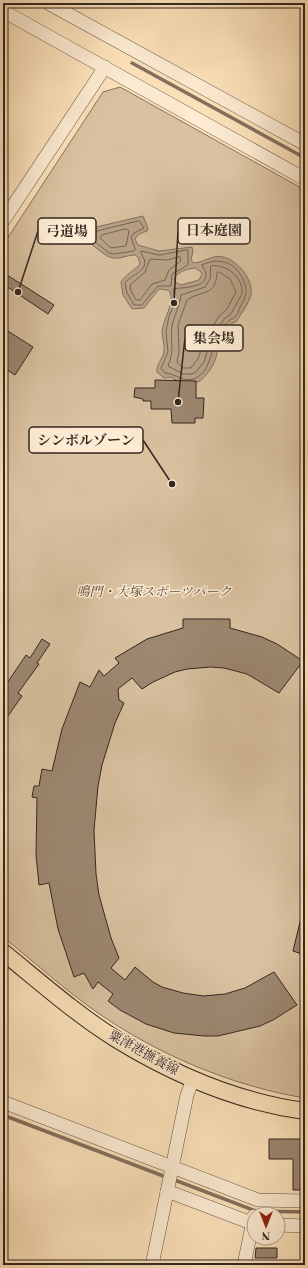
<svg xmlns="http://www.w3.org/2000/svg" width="308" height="1268" font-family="'Libre Bodoni','Noto Serif JP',serif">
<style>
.green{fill:#dac2a1;stroke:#867461}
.water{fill:#b8a287;stroke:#83715e;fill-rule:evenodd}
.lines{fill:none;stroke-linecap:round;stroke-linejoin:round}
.shore{stroke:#766454;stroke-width:1}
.stream{stroke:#83715e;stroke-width:3.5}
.building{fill:#9c8871;stroke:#332721}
.minor-casing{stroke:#655648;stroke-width:14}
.major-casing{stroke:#332721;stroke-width:18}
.minor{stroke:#fdecd3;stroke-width:13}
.major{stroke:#fce2bb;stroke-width:16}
.labels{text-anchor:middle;stroke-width:3;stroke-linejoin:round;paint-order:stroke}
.park-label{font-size:13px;font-style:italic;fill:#5d4e41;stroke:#fdecd3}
.street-label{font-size:13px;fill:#332721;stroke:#fdecd3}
.leader{fill:none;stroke:#332721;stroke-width:1.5}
.callout-dot{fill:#332721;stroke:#fdecd3;stroke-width:1.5}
.callout{fill:#fdecd3;stroke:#332721;stroke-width:1.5}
.callout-label{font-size:14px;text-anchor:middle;font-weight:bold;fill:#332721}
</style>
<rect width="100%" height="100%" fill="#fce2bb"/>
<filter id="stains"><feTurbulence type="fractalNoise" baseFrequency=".005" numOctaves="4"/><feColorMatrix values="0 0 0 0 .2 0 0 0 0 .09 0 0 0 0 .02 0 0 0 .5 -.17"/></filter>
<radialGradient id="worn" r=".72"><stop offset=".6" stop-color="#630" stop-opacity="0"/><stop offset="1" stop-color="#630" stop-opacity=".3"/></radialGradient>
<path class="green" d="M120 87 305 190V1098C232 1086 159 1055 98 1013 65 990 34 962 3 937V245L103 92Z"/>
<path class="water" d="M143 216 148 228 147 231 139 234 135 239 138 245 159 251 192 247 193 252 191 259 193 263C204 263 212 254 223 257 238 260 256 282 250 298 247 306 241 314 236 322L232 323 217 350C218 360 207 377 198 382 191 385 176 382 171 377L164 378 157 372C156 364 163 359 164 351 165 345 162 338 162 332 163 319 175 303 170 292L167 290 159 289 144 308 132 309 123 295 121 282C126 274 134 271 140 264L138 257 135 255C128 255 120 259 113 258 105 257 93 244 84 239L83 235 88 229ZM195 268 201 272 202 274 199 280 181 285 175 282V277C180 271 187 269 195 268Z"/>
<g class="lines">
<g class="shore">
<polygon points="139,221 144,228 134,233 131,237 135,249 134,251 114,254 109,253 88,236 90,233"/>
<polygon points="126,229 129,231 126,246 111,248 100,238 102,235"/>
<path d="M188 250V265L172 274 171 286H158L142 305H134L127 293 125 283C130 275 143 274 145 263 145 259 141 255 141 251L159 255Z"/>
<polygon points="180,257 181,261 169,270 165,280 152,284 140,300 136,300 131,291 130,285 145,272 150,259 167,260"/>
<path d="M214 261C225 261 234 264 240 274 248 287 248 294 240 307 239 310 237 316 234 318 233 319 230 319 229 321 224 325 220 335 216 342 210 353 210 371 196 378 185 384 175 373 165 373L161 368 168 352 166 332 169 316 175 303 173 289C181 287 207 289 206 274 206 271 203 268 202 265Z"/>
<path d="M211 266C226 263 244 278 242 294L231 314 224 319 209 345 204 362 196 372 192 374H183L168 366C175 350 170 342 172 326 174 315 180 306 181 295L205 287 210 279Z"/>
<path d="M219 272 230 279 236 292 227 309 219 316 203 343 198 359 191 368H183L177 362 179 352 178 325 187 300C201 290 216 297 217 273Z"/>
</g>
<g class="stream">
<polyline points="132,63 305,158"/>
<polyline points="3,1115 166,1177"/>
<polyline points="172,1179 256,1211 305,1212"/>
</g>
</g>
<g class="building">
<polygon points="7,275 54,305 48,314 3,284"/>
<polygon points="3,328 33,347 15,375 3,367"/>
<polygon points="155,380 196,381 196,398 204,398 203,418 195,418 195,423 172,423 171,409 151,409 151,401 143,401 143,399 134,397 135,388 155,388"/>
<polygon points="183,619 230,619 230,628 262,637 277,644 303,661 279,693 247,674 224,668 211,667 187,669 175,672 153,682 142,689 132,678 118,689 119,700 124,703 115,723 102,765 98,786 94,830 96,874 99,895 111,938 119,958 111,968 125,980 135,967 153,982 162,987 183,993 204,996 225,994 245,988 274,972 297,1005 273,1020 260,1026 218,1036 204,1036 174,1033 146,1024 120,1010 108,1001 113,994 98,982 93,989 84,973 74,977 58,929 49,883 39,885 36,855 37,798 32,797 34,786 39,786 42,769 52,771 62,729 80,682 90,687 99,670 104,676 119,663 115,658 147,639 183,628"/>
<polygon points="42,639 50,644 37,663 39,664 18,693 22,696 3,723 3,689 26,655 30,658"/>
<polygon points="302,914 305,915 305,955 293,951"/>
<polygon points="269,1139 305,1139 305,1190 293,1190 293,1159 269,1159"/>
<polygon points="256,1248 277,1248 277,1258 255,1258"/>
</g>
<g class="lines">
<g class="minor-casing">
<g id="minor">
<polyline points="48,3 305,144"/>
<polyline points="3,11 305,179"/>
<polyline points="3,221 105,67"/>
<polyline points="3,1102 258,1200 305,1201"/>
<polyline points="167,1191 254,1224"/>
<polyline points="278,1225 305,1226"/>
<polyline points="152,1265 187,1095 193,1079"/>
<polyline points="244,1265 254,1216"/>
</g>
</g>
<g class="major-casing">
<path id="major" d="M3 952C40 982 76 1014 116 1039 173 1074 238 1102 305 1111"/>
</g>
<use href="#minor" class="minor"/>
<use href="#major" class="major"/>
</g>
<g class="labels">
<g class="park-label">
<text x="154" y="596">鳴門・大塚スポーツパーク</text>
</g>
<g class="street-label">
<text transform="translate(144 1052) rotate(29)" y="5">粟津港撫養線</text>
</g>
</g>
<path class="leader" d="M174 303L178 231M18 292L38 231M178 402L185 338M172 484L143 440"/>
<g class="callout-dot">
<circle cx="174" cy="303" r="4"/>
<circle cx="18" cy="292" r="4"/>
<circle cx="178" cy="402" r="4"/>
<circle cx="172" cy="484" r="4"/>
</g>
<g class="callout">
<rect x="178" y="218" width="72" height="26" rx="4"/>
<rect x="38" y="218" width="58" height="26" rx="4"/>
<rect x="185" y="325" width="58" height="26" rx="4"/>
<rect x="29" y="427" width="114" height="26" rx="4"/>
</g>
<g class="callout-label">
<text x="214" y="235">日本庭園</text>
<text x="67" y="236">弓道場</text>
<text x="214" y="343">集会場</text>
<text x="86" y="445">シンボルゾーン</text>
</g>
<rect width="308" height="1268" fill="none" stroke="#fce2bb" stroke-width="16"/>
<rect x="4" y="4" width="300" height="1260" fill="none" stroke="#332721" stroke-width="2"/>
<rect x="8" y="8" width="292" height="1252" fill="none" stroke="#332721"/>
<g transform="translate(266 1226) rotate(180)"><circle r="19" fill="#fdecd3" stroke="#ac9d8c"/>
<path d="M0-3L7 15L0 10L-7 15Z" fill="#8f2418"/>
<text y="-6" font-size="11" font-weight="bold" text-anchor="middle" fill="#332721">N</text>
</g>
<rect width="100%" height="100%" filter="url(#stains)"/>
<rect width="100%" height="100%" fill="url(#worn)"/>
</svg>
